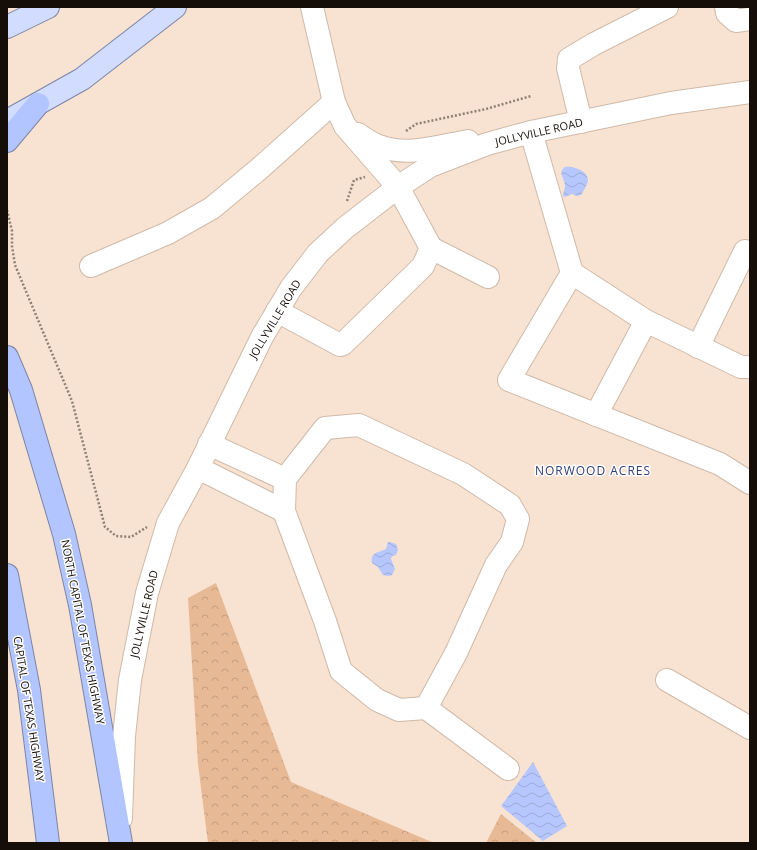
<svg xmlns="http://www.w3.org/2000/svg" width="757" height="850" font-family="'Open Sans',sans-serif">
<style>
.forest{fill:url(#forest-crowns)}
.water{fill:url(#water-waves)}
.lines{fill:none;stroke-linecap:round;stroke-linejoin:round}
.minor-casing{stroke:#cfbaa9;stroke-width:24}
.major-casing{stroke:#7c85a8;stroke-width:24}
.highway-casing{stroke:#7c85a8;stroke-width:24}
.path{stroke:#8f8074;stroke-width:2.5;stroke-dasharray:2 2;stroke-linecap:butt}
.minor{stroke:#fff;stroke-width:22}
.major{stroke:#d1dcfe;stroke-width:22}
.highway{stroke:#b3c5fe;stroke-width:22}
.labels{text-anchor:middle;stroke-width:3;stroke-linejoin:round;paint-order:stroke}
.street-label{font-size:11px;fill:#150e08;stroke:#fff}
.neighbourhood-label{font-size:12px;letter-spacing:1px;fill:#32407b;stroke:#fff}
</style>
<defs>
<pattern id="forest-crowns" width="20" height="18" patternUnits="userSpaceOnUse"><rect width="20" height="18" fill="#e8b995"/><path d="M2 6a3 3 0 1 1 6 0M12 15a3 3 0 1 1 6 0" fill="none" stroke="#c69e7f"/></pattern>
<pattern id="water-waves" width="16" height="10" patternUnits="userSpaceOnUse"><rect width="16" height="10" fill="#b6c7fe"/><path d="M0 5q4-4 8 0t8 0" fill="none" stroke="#9caad8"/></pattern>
</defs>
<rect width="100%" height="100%" fill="#f8e2d1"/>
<g class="forest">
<polygon points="216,583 291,782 434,843 208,843 198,764 188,598"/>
<polygon points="501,814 537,843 486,843"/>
</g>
<g class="water">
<path d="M565 167C573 166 589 171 588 181 588 183 582 194 581 195L577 196 572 194 565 197 563 196C563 192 565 189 565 186 565 178 557 173 565 167Z"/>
<path d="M388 542H390L396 544 398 550 396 555 392 556 391 559 395 569 392 575 389 576 383 575 378 567 372 563C370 552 378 553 386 549Z"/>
<polygon points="533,762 567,826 543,841 501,806"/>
</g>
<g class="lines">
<g class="minor-casing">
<g id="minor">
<polyline points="726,7 727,13 736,21 750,19"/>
<polyline points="581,122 568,68 569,59 594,44 667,7"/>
<polyline points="531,132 572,273 646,321 741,367 750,367"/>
<path d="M358 134C364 138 372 144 379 146 408 157 439 146 468 141"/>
<polyline points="431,248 488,277"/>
<polyline points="91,266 168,233 212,208 259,169 334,102"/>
<polyline points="572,273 509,380 720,464 750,483"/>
<polyline points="277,311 340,345 343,344 423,266 431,248 398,187 345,126 334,102 312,7"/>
<polyline points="698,347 745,251"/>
<polyline points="596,415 646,321"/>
<polygon points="359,425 463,474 510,505 518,519 512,542 496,565 456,653 426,708 399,710 377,700 341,671 325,621 284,511 285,479 325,428"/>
<polyline points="209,444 285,479"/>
<polyline points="198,468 284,511"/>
<polyline points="667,680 750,728"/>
<polyline points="426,708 508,769"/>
<polyline points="121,818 124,736 130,680 147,593 168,523 198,468 262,337 291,288 318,253 345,228 398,187 430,166 487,144 531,132 671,103 750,92"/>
</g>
</g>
<g class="major-casing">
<g id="major">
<polyline points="7,27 48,7"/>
<polyline points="7,121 82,79 175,7"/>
</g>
</g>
<g class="highway-casing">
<g id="highway">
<polyline points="7,141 38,104"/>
<polyline points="7,357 21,390 64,534 80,605 121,843"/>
<polyline points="7,575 29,690 48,843"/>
</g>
</g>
<g class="path">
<polyline points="406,131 416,124 486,109 531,96"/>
<polyline points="347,201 354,180 365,177"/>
<polyline points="7,210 12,231 12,246 15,265 72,401 105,527 116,536 131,537 147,527"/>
</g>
<use href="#minor" class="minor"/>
<use href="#major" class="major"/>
<use href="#highway" class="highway"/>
</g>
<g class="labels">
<g class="street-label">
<text transform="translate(539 132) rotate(-13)" y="4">JOLLYVILLE ROAD</text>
<text transform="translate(275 319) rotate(-59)" y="4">JOLLYVILLE ROAD</text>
<text transform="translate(144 614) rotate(-77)" y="4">JOLLYVILLE ROAD</text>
<text transform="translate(83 632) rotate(79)" y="4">NORTH CAPITAL OF TEXAS HIGHWAY</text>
<text transform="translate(29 709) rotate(81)" y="4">CAPITAL OF TEXAS HIGHWAY</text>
</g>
<g class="neighbourhood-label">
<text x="593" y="475">NORWOOD ACRES</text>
</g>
</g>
<rect width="757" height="850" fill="none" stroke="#150e08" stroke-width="16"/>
</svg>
